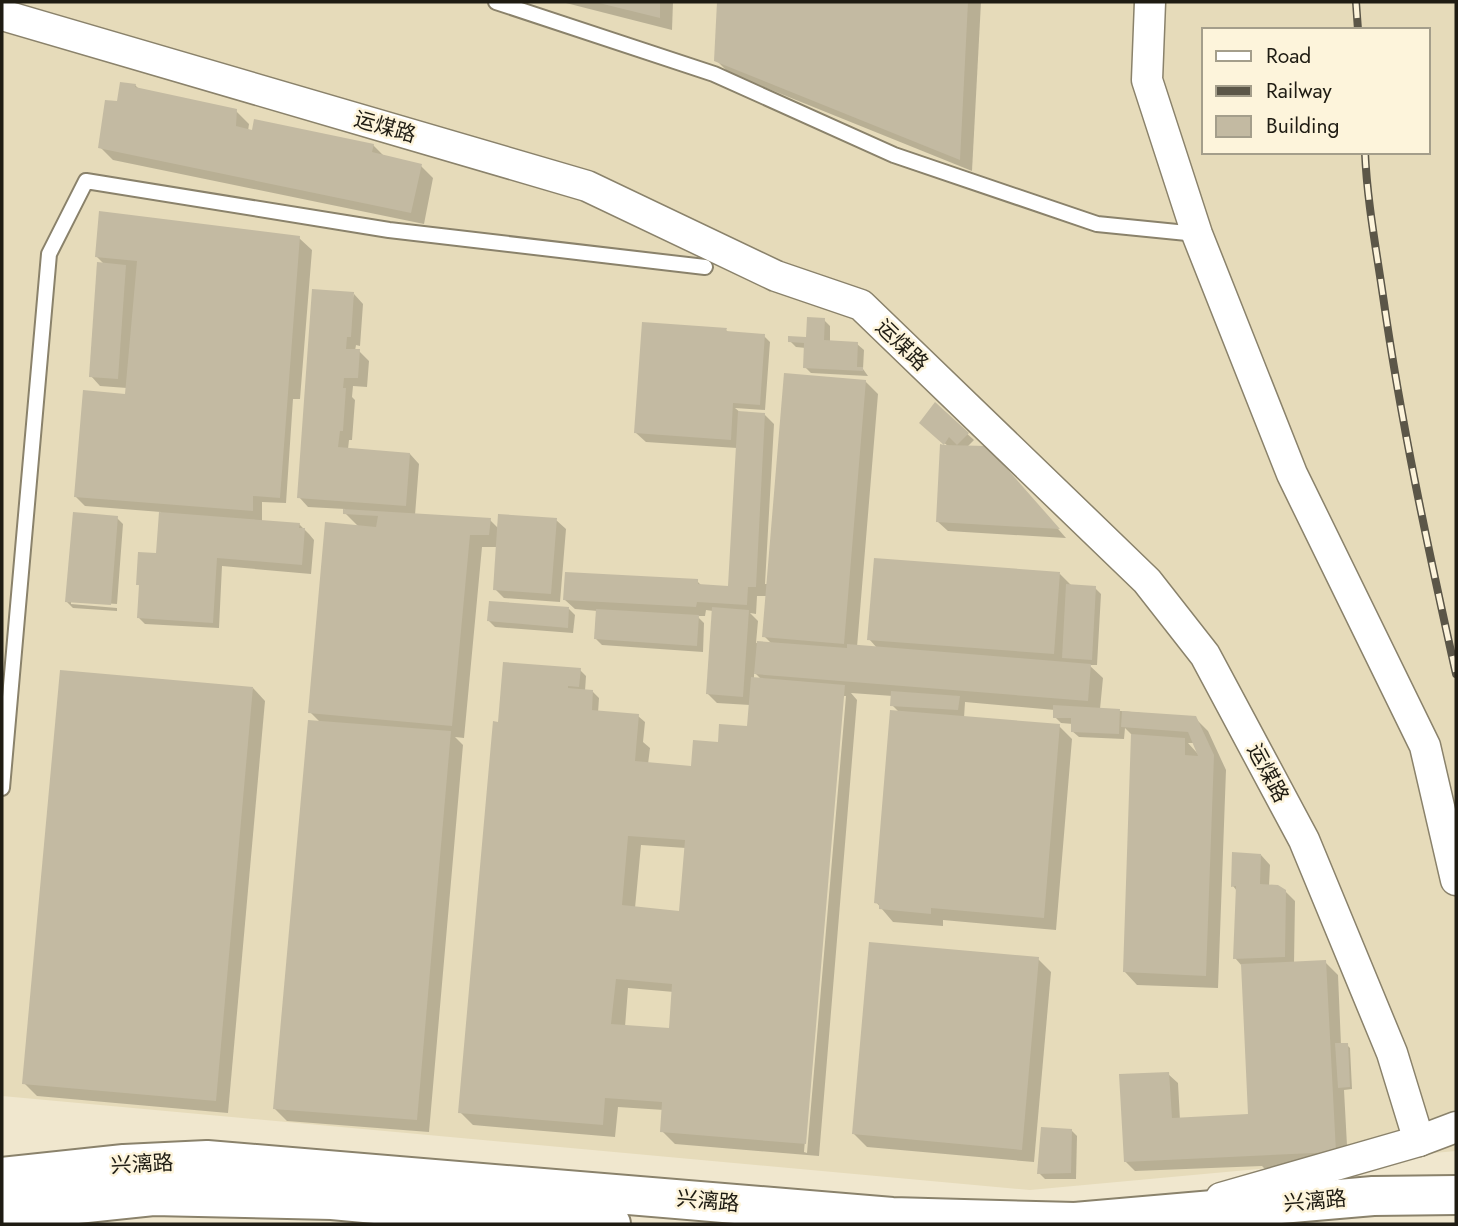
<svg xmlns="http://www.w3.org/2000/svg" width="1458" height="1226" font-family="Jost,'Noto Sans SC',sans-serif">
<style>
.built{fill:#e6dbba;fill-rule:evenodd}
.shadow{fill:#0003;fill-rule:evenodd}
.building{fill:#c3baa2;fill-rule:evenodd}
.lines{fill:none;stroke-linecap:round;stroke-linejoin:round}
.lane-casing{stroke:#8a826b;stroke-width:18}
.street-casing{stroke:#8a826b;stroke-width:33}
.secondary-casing{stroke:#8a826b;stroke-width:42}
.lane{stroke:#fff;stroke-width:14}
.street{stroke:#fff;stroke-width:30}
.secondary{stroke:#fff;stroke-width:38}
.rail-casing{stroke:#5b5648;stroke-width:8}
.rail{stroke:#fdf4db;stroke-width:5;stroke-dasharray:16;stroke-linecap:butt}
.labels{text-anchor:middle;stroke-width:5;stroke-linejoin:round;paint-order:stroke}
.street-label{font-size:21px;fill:#1f1c13;stroke:#fdf4db}
</style>
<rect width="100%" height="100%" fill="#f0e7ce"/>
<path class="built" d="M2 2H1456V1151L1030 1190 2 1096ZM1204 30H1428V152H1204Z"/>
<g class="shadow">
<polygon points="562,2 673,2 672,30"/>
<polygon points="718,2 981,2 972,171 729,73 716,60"/>
<polygon points="135,85 140,90 236,111 249,124 248,131 373,145 384,156 421,166 433,178 424,224 113,160 100,147 119,103"/>
<polygon points="299,238 312,250 300,399 293,399 286,503 262,502 262,521 299,524 309,534 314,540 311,574 222,566 219,628 145,624 139,618 140,587 138,584 161,556 158,552 161,512 85,506 76,497 126,396 127,388 100,386 91,376 105,265 97,257"/>
<polygon points="354,294 363,304 360,346 356,345 355,351 359,351 369,361 367,387 353,386 352,397 355,400 352,440 349,440 348,449 410,454 419,464 415,515 490,520 499,529 556,520 566,529 560,602 504,598 495,589 498,547 482,547 464,738 455,737 463,745 429,1132 287,1121 274,1108 321,723 310,712 359,527 345,513 345,509 308,507 299,497"/>
<polygon points="824,320 830,326 830,342 857,344 864,350 863,369 868,376 811,373 805,367 806,348 796,347 790,341 808,339"/>
<path d="M726 330 729 333 764 336 770 342 765 410 735 408 741 413 764 414 774 424 765 584H768L865 381 878 394 857 647 878 649 869 639 1060 574 1072 586 1095 588 1101 594 1097 665H1089L1103 678 1100 709 1195 718 1208 731 1226 770 1218 988 1137 985 1125 972 1133 736 1125 728 1124 739 1079 737 1072 731 1073 724 1061 723 1055 717V710L965 702 964 718 1059 726 1072 739 1056 930 943 920V926L893 922 876 902 900 713 892 705 893 696 851 693 857 700 819 1156 675 1144 662 1131 664 1110 618 1107 615 1137 473 1125 460 1112 499 724 580 670 586 676 585 691 593 692 599 698 598 713 638 716 645 722 643 742 650 748 648 764 690 767 719 744 749 728 750 705 717 703 707 693 713 611 706 610 705 616H697L704 623 703 652 602 645 596 639 598 611 575 609 565 600 697 581 702 586 730 588 737 448 646 442 636 433ZM757 596H767L764 636 772 644 756 643 758 621 750 613 756 614ZM754 672 762 680 754 679ZM842 696H846L807 1153 804 1152ZM1188 743H1194L1198 754ZM641 845 686 848 680 913 635 908ZM628 988 674 992 670 1032 625 1027Z"/>
<polygon points="935,405 974,440 967,447 996,458 1066,538 948,531 938,522 948,446 927,429"/>
<polygon points="117,518 123,524 117,604 71,601 71,604 117,608 117,611 73,608 67,602"/>
<polygon points="569,609 575,615 573,633 495,627 489,621"/>
<polygon points="253,688 265,701 228,1113 37,1096 24,1083"/>
<polygon points="1261,855 1270,865 1269,886 1285,891 1295,901 1294,964 1325,962 1338,975 1341,1045 1347,1045 1350,1048 1352,1089 1344,1090 1348,1164 1265,1169 1262,1166 1135,1171 1125,1161 1168,1074 1178,1083 1180,1120 1250,1119 1242,966 1235,958 1237,891 1233,886"/>
<polygon points="1038,959 1051,972 1034,1162 867,1147 854,1134"/>
<polygon points="1071,1130 1077,1136 1076,1179 1045,1179 1039,1173"/>
</g>
<g class="building">
<polygon points="599,2 660,2 660,18 599,3"/>
<polygon points="717,2 968,2 960,160 714,61"/>
<polygon points="120,82 136,84 135,87 237,109 236,126 252,130 254,119 374,144 372,152 422,164 411,213 98,148 105,100 117,101"/>
<polygon points="99,211 300,236 280,498 253,496 253,511 74,497 83,390 125,394 137,261 95,257"/>
<polygon points="97,262 126,265 118,379 89,377"/>
<polygon points="312,289 354,292 351,337 347,337 346,349 360,349 358,378 344,378 343,388 346,388 343,431 340,431 338,447 410,453 406,506 297,498"/>
<polygon points="807,317 825,318 824,340 858,342 857,367 863,367 863,371 803,368 804,343 788,342 788,336 806,337"/>
<polygon points="642,322 727,328 726,331 765,334 760,405 733,403 731,440 634,433"/>
<polygon points="784,373 866,380 844,644 762,637"/>
<polygon points="935,402 969,433 957,445 949,437 944,445 987,446 1060,529 936,522 940,444 944,445 919,423"/>
<polygon points="738,411 765,413 756,587 748,587 747,605 697,602 696,607 563,600 565,572 698,579 698,584 728,586"/>
<polygon points="343,509 491,518 489,535 470,535 452,726 308,713 325,522 376,527 378,516 343,514"/>
<polygon points="73,512 118,516 111,605 65,602"/>
<polygon points="159,512 300,523 299,528 305,528 302,565 217,558 213,623 137,618 139,585 136,585 138,552 156,553"/>
<polygon points="498,514 557,518 551,594 493,590"/>
<polygon points="874,558 1060,572 1054,654 867,640"/>
<polygon points="1066,584 1096,586 1092,660 1062,658"/>
<polygon points="489,601 569,607 568,628 487,621"/>
<polygon points="712,607 749,610 743,697 706,694"/>
<polygon points="596,609 699,615 697,646 594,639"/>
<polygon points="757,641 847,648 847,644 1091,664 1088,701 754,674"/>
<path d="M503 662 581 668 579 687 568 686V688L593 690 592 710 639 714 635 761 691 766 693 740 718 742 719 724 747 726 751 677 845 685 806 1144 660 1132 662 1102 605 1098 603 1125 458 1113 493 721 498 722ZM628 836 685 840 679 911 622 905ZM616 979 672 984 669 1028 611 1024Z"/>
<polygon points="60,670 253,687 216,1101 22,1084"/>
<polygon points="891,691 960,696 958,710 890,706"/>
<polygon points="1053,705 1120,709 1119,734 1071,732 1071,718 1053,718"/>
<polygon points="890,710 1060,724 1044,918 931,908 931,914 879,909 879,904 874,903"/>
<polygon points="1122,711 1196,716 1214,755 1206,976 1123,972 1131,734 1185,738 1185,755 1198,756 1188,732 1121,727"/>
<polygon points="308,720 451,731 417,1120 273,1109"/>
<polygon points="1232,852 1261,854 1260,884 1278,885 1286,890 1285,957 1233,959 1236,886 1231,887"/>
<polygon points="869,942 1039,957 1022,1150 852,1134"/>
<polygon points="1326,960 1336,1152 1124,1162 1119,1074 1169,1072 1172,1118 1248,1114 1241,964"/>
<polygon points="1335,1043 1348,1043 1350,1087 1338,1088"/>
<polygon points="1041,1127 1072,1129 1071,1173 1037,1174"/>
</g>
<g class="lines">
<g class="lane-casing">
<g id="lane">
<polyline points="496,2 714,74 894,155 1097,224 1197,234"/>
<polyline points="2,788 49,254 86,181 389,230 705,267"/>
</g>
</g>
<g class="street-casing">
<g id="street">
<polyline points="1150,2 1147,80 1197,234 1292,474 1425,746 1456,880"/>
<polyline points="2,15 587,186 776,276 861,305 1147,581 1205,655 1304,840 1392,1053 1419,1141"/>
<polyline points="1221,1198 1419,1141 1456,1127"/>
</g>
</g>
<g class="secondary-casing">
<g id="secondary">
<polyline points="2,1177 124,1164 207,1160 892,1217 1075,1222 1373,1196 1456,1195"/>
<polyline points="2,1212 153,1196 332,1200 559,1221 611,1224"/>
</g>
</g>
<use href="#lane" class="lane"/>
<use href="#street" class="street"/>
<use href="#secondary" class="secondary"/>
<g class="rail-casing">
<g id="rail">
<polyline points="1356,2 1358,30"/>
<path d="M1365 152C1367 200 1376 248 1383 296 1401 423 1428 548 1456 674"/>
</g>
</g>
<use href="#rail" class="rail"/>
</g>
<g class="labels">
<g class="street-label">
<text transform="translate(385 127) rotate(16)" y="7">运煤路</text>
<text transform="translate(902 345) rotate(44)" y="7">运煤路</text>
<text transform="translate(1268 773) rotate(62)" y="7">运煤路</text>
<text transform="translate(142 1164) rotate(-3)" y="7">兴漓路</text>
<text transform="translate(708 1201) rotate(5)" y="7">兴漓路</text>
<text transform="translate(1315 1201) rotate(-5)" y="7">兴漓路</text>
</g>
</g>
<rect width="1458" height="1226" fill="none" stroke="#1f1c13" stroke-width="7"/>
<rect x="1202" y="28" width="228" height="126" fill="#fdf4db" stroke="#a49e8b" stroke-width="2"/>
<rect x="1216" y="51" width="35" height="10" fill="#ffffff" stroke="#a49e8b" stroke-width="2"/>
<text x="1266" y="63" font-size="21" fill="#1f1c13">Road</text>
<rect x="1216" y="86" width="35" height="10" fill="#5b5648" stroke="#a49e8b" stroke-width="2"/>
<text x="1266" y="98" font-size="21" fill="#1f1c13">Railway</text>
<rect x="1216" y="116" width="35" height="21" fill="#c3baa2" stroke="#a49e8b" stroke-width="2"/>
<text x="1266" y="133" font-size="21" fill="#1f1c13">Building</text>
</svg>
